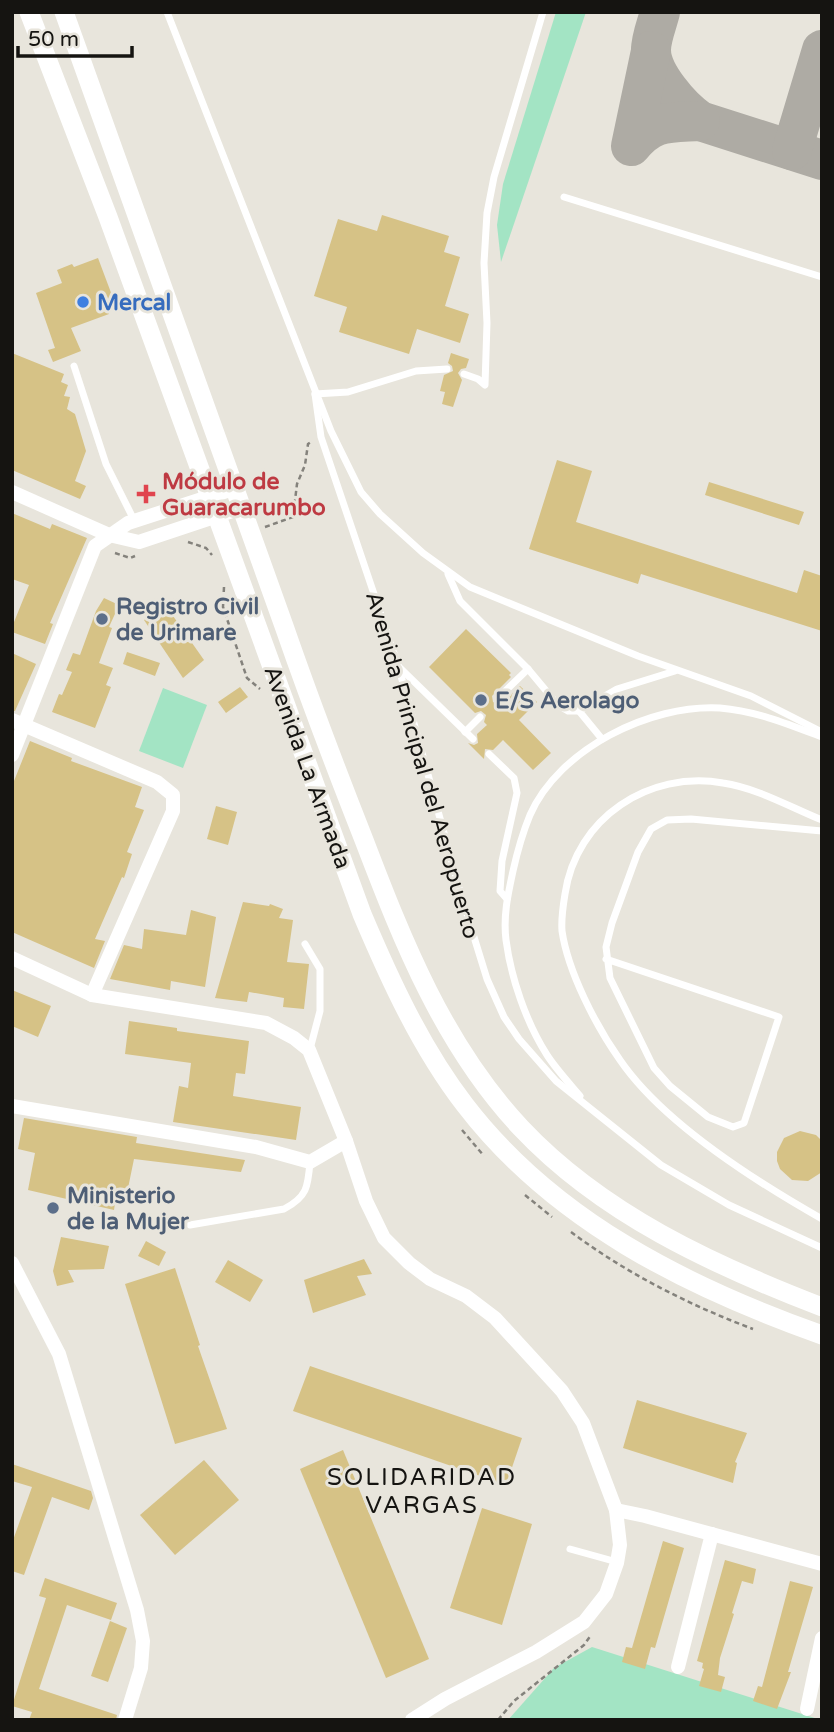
<svg xmlns="http://www.w3.org/2000/svg" width="834" height="1732" font-family="'Varela Round',sans-serif">
<style>
.green{fill:#a3e4c4}
.lines{fill:none;stroke-linecap:round;stroke-linejoin:round}
.taxiway{stroke:#aeaba4;stroke-width:40}
.building{fill:#d6c286}
.path{stroke:#84827c;stroke-width:2.5;stroke-dasharray:5 3.5;stroke-linecap:butt}
.service{stroke:#fff;stroke-width:7}
.minor{stroke:#fff;stroke-width:14}
.secondary{stroke:#fff;stroke-width:19}
.shop-dot{fill:#3f7fe0;stroke:#e8e5dc;stroke-width:2.5}
.health-dot{fill:#e0444e;stroke:#e8e5dc;stroke-width:2.5}
.service-dot{fill:#5c6f8a;stroke:#e8e5dc;stroke-width:2.5}
.labels{text-anchor:middle;stroke-width:6;stroke-linejoin:round;paint-order:stroke}
.shop-label{font-size:23px;font-weight:bold;fill:#366cbe;stroke:#e8e5dc;text-anchor:start}
.health-label{font-size:23px;font-weight:bold;fill:#be3a42;stroke:#e8e5dc;text-anchor:start}
.service-label{font-size:23px;font-weight:bold;fill:#4e5e75;stroke:#e8e5dc;text-anchor:start}
.street-label{font-size:23px;fill:#151411;stroke:#e8e5dc}
.neighbourhood-label{font-size:24px;letter-spacing:2px;fill:#151411;stroke:#e8e5dc}
</style>
<rect width="100%" height="100%" fill="#e8e5dc"/>
<g class="green">
<polygon points="556,12 586,12 501,262 497,225 503,184"/>
<polygon points="163,688 207,705 183,768 139,751"/>
<polygon points="592,1647 821,1720 508,1720 554,1668"/>
</g>
<g class="lines">
<g class="taxiway">
<path d="M660 12C657 24 651 38 651 50 651 74 681 108 700 121L822 160"/>
<path d="M651 51 631 146C653 120 667 123 700 121"/>
<polyline points="792,150 822,50"/>
</g>
</g>
<g class="building">
<polygon points="382,215 449,236 444,252 460,257 445,306 469,314 460,343 417,329 409,354 339,332 347,307 314,296 338,219 377,231"/>
<polygon points="98,258 113,298 108,300 111,310 108,311 109,314 71,328 81,351 53,362 48,350 55,348 36,293 62,283 57,270 72,264 74,267"/>
<polygon points="12,353 64,374 61,382 68,385 64,396 70,397 67,409 75,414 86,451 75,481 86,486 80,499 12,470"/>
<polygon points="451,353 469,359 466,368 461,369 458,373 462,380 453,407 442,404 445,392 440,391 444,375 453,371 452,366 448,363"/>
<polygon points="557,460 592,471 576,522 797,593 804,570 822,576 822,631 641,574 638,584 529,549"/>
<polygon points="709,482 804,512 799,525 705,495"/>
<polygon points="12,513 50,529 52,524 87,538 50,623 53,624 45,644 12,632 12,627 29,585 12,579"/>
<polygon points="104,598 119,605 109,627 112,628 99,663 113,668 106,685 111,687 95,728 52,712 59,694 62,695 72,672 66,670 73,653 80,655 96,611"/>
<polygon points="166,606 204,660 183,678 144,620"/>
<polygon points="466,629 511,673 509,675 511,677 492,696 493,702 497,704 502,703 520,686 537,702 519,720 551,753 533,770 503,740 493,750 485,749 484,759 468,743 474,745 478,743 477,734 487,725 484,722 486,715 481,711 475,713 429,667"/>
<polygon points="127,652 160,663 155,676 123,664"/>
<polygon points="12,653 36,664 15,711 12,711"/>
<polygon points="240,687 248,697 226,713 218,702"/>
<polygon points="30,741 72,758 71,761 142,787 135,807 144,810 127,852 132,854 124,878 122,877 95,939 105,941 94,968 12,932 12,786"/>
<polygon points="216,806 237,812 228,845 207,839"/>
<polygon points="243,902 269,906 270,904 283,909 279,918 293,920 287,962 309,964 304,1009 283,1007 284,998 249,992 247,1002 215,998"/>
<polygon points="191,910 216,917 205,987 171,981 170,990 110,979 124,945 142,949 144,929 186,935"/>
<polygon points="12,990 51,1006 38,1037 12,1026"/>
<polygon points="129,1021 177,1028 177,1031 249,1041 245,1074 236,1073 233,1096 301,1107 296,1140 173,1122 179,1086 188,1088 191,1063 125,1054"/>
<polygon points="24,1118 137,1137 136,1143 245,1160 241,1172 134,1159 127,1193 117,1190 114,1210 28,1190 35,1153 18,1149"/>
<polygon points="800,1131 816,1135 822,1141 822,1172 808,1181 792,1180 780,1169 777,1161 777,1152 784,1138"/>
<polygon points="61,1237 109,1246 104,1269 68,1270 74,1282 57,1286 53,1271"/>
<polygon points="146,1241 166,1252 159,1266 138,1256"/>
<polygon points="364,1259 372,1274 357,1276 366,1295 313,1313 304,1280"/>
<polygon points="228,1260 263,1280 250,1302 215,1282"/>
<polygon points="175,1268 200,1345 198,1346 227,1429 175,1444 125,1284"/>
<polygon points="310,1366 522,1438 506,1485 293,1411"/>
<polygon points="637,1400 747,1433 735,1462 737,1463 733,1483 623,1448"/>
<polygon points="343,1450 429,1659 386,1678 300,1469"/>
<polygon points="204,1460 239,1500 175,1555 140,1515"/>
<polygon points="12,1464 91,1491 93,1498 89,1510 52,1497 24,1575 12,1571 12,1543 32,1487 12,1481"/>
<polygon points="482,1508 532,1524 502,1625 450,1608"/>
<polygon points="663,1541 684,1548 655,1648 651,1647 645,1669 622,1662 626,1647 632,1648"/>
<polygon points="725,1560 756,1569 753,1584 742,1581 732,1613 734,1614 720,1658 718,1675 725,1677 721,1692 699,1686 704,1669 702,1668 703,1663 697,1661"/>
<polygon points="45,1578 117,1603 111,1620 67,1605 39,1689 117,1715 116,1720 29,1720 32,1712 12,1706 46,1598 39,1596"/>
<polygon points="790,1581 813,1587 788,1672 791,1672 777,1709 753,1701 758,1686 762,1687"/>
<polygon points="110,1621 127,1628 108,1682 91,1676"/>
</g>
<g class="lines">
<g class="path">
<polyline points="265,527 293,517 297,484 305,465 308,444 311,442"/>
<polyline points="188,542 206,548 212,555"/>
<polyline points="115,553 130,558 135,556"/>
<polyline points="224,587 223,607 247,678 260,689"/>
<polyline points="462,1130 484,1156"/>
<polyline points="525,1195 552,1217"/>
<path d="M571 1232C626 1273 689 1305 753 1329"/>
<polyline points="498,1720 514,1701 584,1645 591,1635"/>
</g>
<g class="service">
<polyline points="167,12 331,431 361,492 380,514 423,553 470,587 638,656 751,696 822,732"/>
<polyline points="564,197 822,277"/>
<polyline points="74,366 106,464 134,520"/>
<polyline points="464,374 478,379 485,385 487,323 484,263 487,213 494,177 543,12"/>
<polyline points="315,394 321,437 398,665 461,895 487,979 504,1017 519,1039 556,1081 661,1165 729,1205 822,1248"/>
<polyline points="315,394 348,392 416,371 447,369"/>
<polyline points="448,574 460,601 528,669 558,705 568,711 579,711 617,689 675,671"/>
<polyline points="398,666 473,739"/>
<polyline points="498,698 528,669"/>
<polyline points="579,711 602,739"/>
<polyline points="465,732 480,717"/>
<polyline points="489,754 514,778 517,793 502,861 500,891 507,899"/>
<path d="M822 820C790 807 757 788 723 783 649 770 576 818 565 894 563 906 561 918 562 931 568 972 596 1026 620 1060 663 1123 755 1181 822 1219"/>
<polyline points="305,944 320,969 320,1011 310,1049"/>
<polyline points="606,959 779,1017 744,1123 733,1127 708,1117 670,1086 654,1068 610,978 606,947 612,923 638,852 651,829 667,820 691,819 822,831"/>
<path d="M580 1096C569 1083 556 1069 547 1055 526 1022 511 978 506 940 503 916 508 894 513 871 517 853 523 832 530 815 559 749 650 704 720 708 756 711 788 724 822 737"/>
<path d="M190 1225 284 1209C307 1197 308 1187 310 1162"/>
<polyline points="570,1549 617,1562"/>
</g>
<g class="minor">
<polyline points="12,492 109,535 139,542 241,508"/>
<polyline points="12,720 157,782 173,795 173,811 92,995 266,1023 294,1038 309,1050 346,1141 366,1201 384,1238 409,1263 430,1279 466,1296 495,1318 562,1391 583,1423 616,1510 620,1545 617,1563 606,1594 584,1622 536,1652 445,1699 412,1720"/>
<polyline points="12,755 95,546 128,523 233,489"/>
<polyline points="12,958 92,995"/>
<polyline points="12,1106 256,1147 310,1162 346,1141"/>
<polyline points="12,1263 59,1354 137,1610 143,1641 141,1668 125,1720"/>
<polyline points="616,1510 645,1516 822,1564"/>
<polyline points="678,1667 712,1534"/>
<polyline points="807,1709 822,1638"/>
</g>
<g class="secondary">
<path d="M29 12 108 217 362 914C390 980 421 1048 465 1105 554 1221 687 1287 822 1335"/>
<path d="M64 12C137 217 210 422 284 626 309 698 336 769 364 840 403 942 444 1046 521 1128 602 1214 713 1265 822 1307"/>
</g>
</g>
<circle class="shop-dot" cx="83" cy="302" r="7"/>
<path class="health-dot" d="M142.5 483.5h7v7h7v7h-7v7h-7v-7h-7v-7h7z"/>
<g class="service-dot">
<circle cx="102" cy="619" r="7"/>
<circle cx="481" cy="700" r="7"/>
<circle cx="53" cy="1208" r="7"/>
</g>
<g class="labels">
<g class="shop-label">
<text x="97" y="310">Mercal</text>
</g>
<g class="health-label">
<text x="162" y="489">Módulo de<tspan x="162" dy="26">Guaracarumbo</tspan></text>
</g>
<g class="service-label">
<text x="116" y="614">Registro Civil<tspan x="116" dy="26">de Urimare</tspan></text>
<text x="495" y="708">E/S Aerolago</text>
<text x="67" y="1203">Ministerio<tspan x="67" dy="26">de la Mujer</tspan></text>
</g>
<g class="street-label">
<text transform="translate(423 765) rotate(74)" y="8">Avenida Principal del Aeropuerto</text>
<text transform="translate(308 767) rotate(70)" y="8">Avenida La Armada</text>
</g>
<g class="neighbourhood-label">
<text x="422" y="1485">SOLIDARIDAD<tspan x="422" dy="28">VARGAS</tspan></text>
</g>
</g>
<rect width="834" height="1732" fill="none" stroke="#151411" stroke-width="28"/>
<path d="M18 46v10h114v-10" fill="none" stroke="#151411" stroke-width="3.5"/>
<text x="28" y="46" font-size="21" fill="#151411" stroke="#e8e5dc" stroke-width="5" paint-order="stroke">50 m</text>
</svg>
